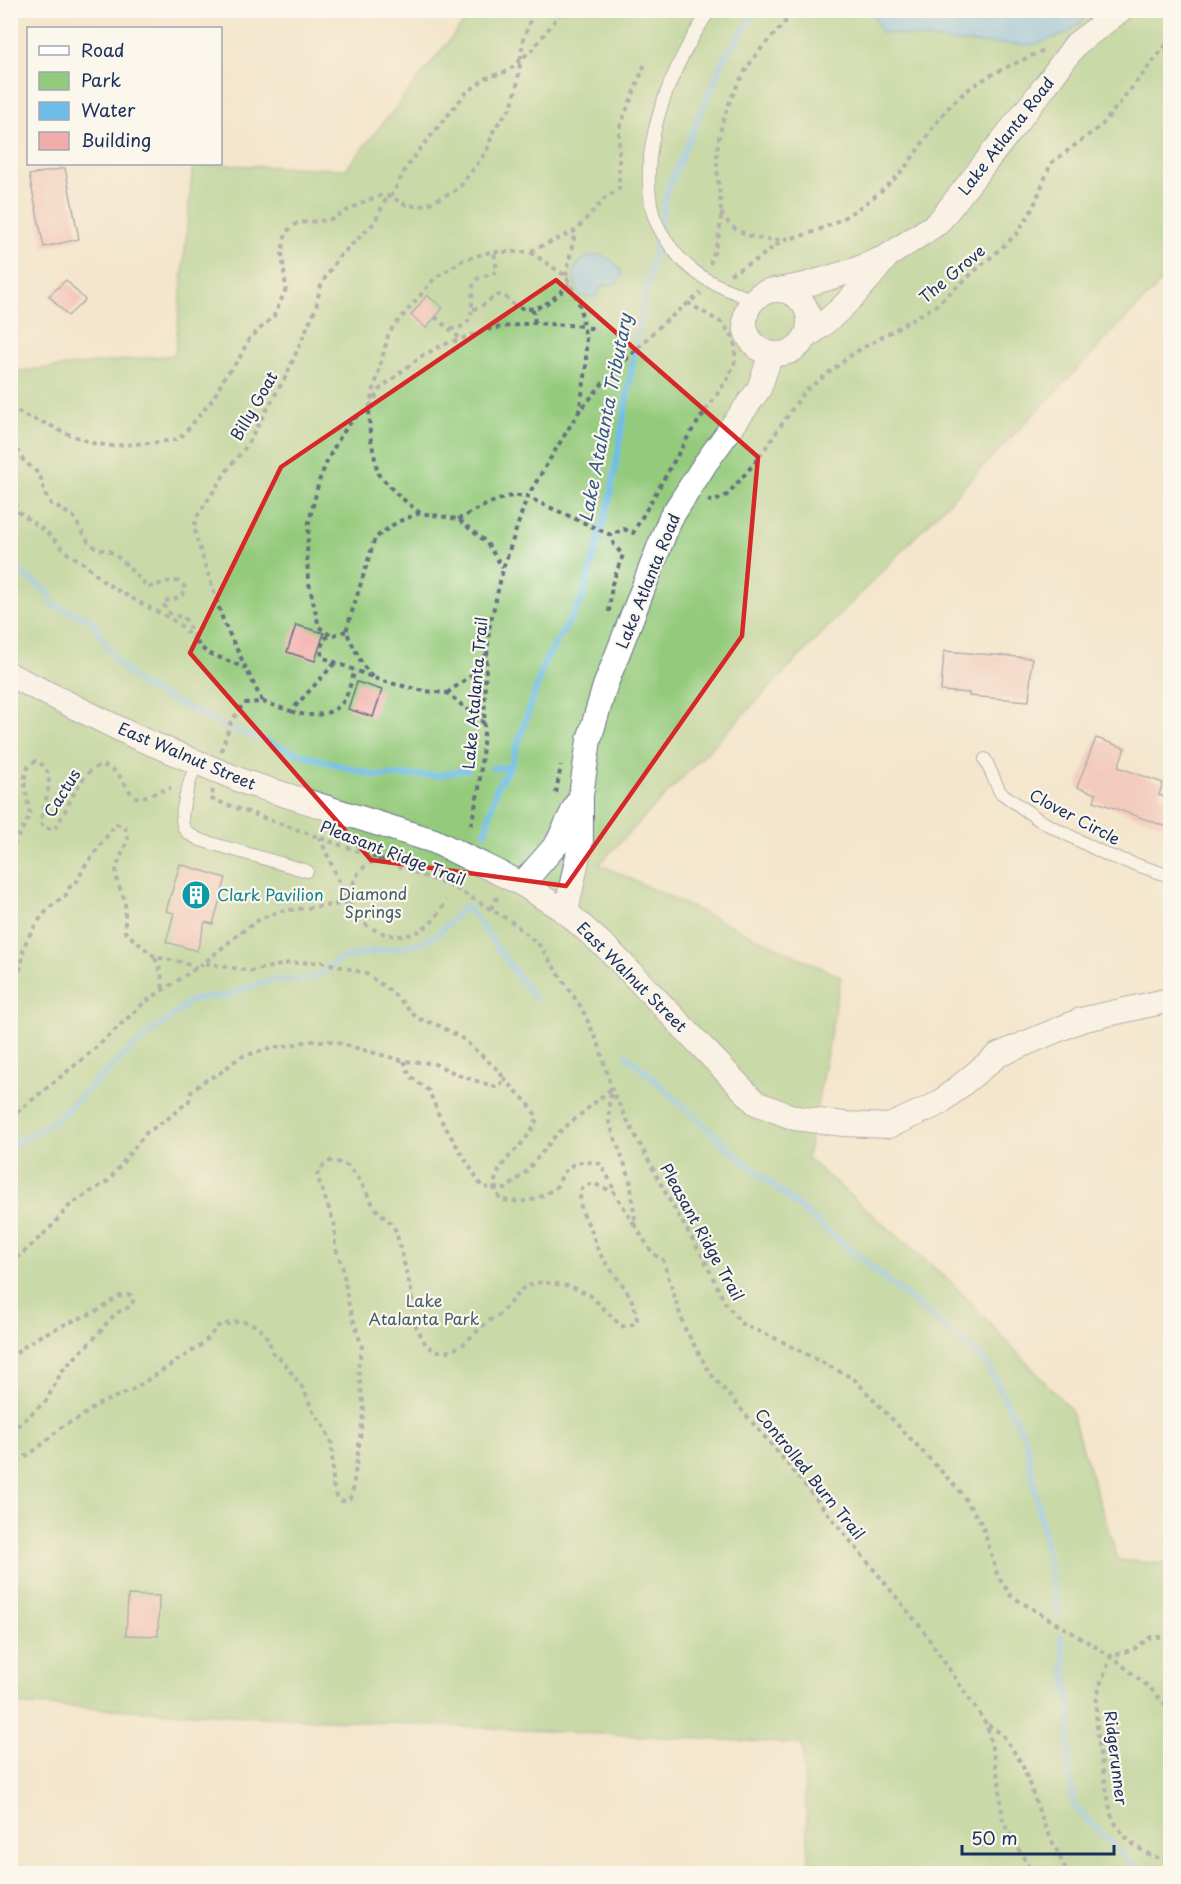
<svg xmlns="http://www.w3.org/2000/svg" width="1181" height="1884" font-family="'Playpen Sans',sans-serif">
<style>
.green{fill:#94ca7b;stroke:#587c6c;stroke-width:1.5}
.water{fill:#6ebde9;stroke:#4476a4;stroke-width:1.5}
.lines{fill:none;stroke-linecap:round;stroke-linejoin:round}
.stream{stroke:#6ebde9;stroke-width:6}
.building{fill:#f2acab}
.service-casing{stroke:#676f84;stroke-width:14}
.minor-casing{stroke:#676f84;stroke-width:26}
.path{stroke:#676f84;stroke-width:4;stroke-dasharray:4.5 4.5;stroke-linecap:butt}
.service{stroke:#fff;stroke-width:12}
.minor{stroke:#fff;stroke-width:24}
.marked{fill:none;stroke:#d62828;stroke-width:4.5;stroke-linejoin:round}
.labels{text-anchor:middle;stroke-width:4.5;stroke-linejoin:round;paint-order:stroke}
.street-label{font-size:16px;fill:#1b2f5e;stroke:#fbf7ec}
.park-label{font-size:16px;fill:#3f5e67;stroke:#fbf7ec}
.culture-label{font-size:16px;fill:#0d838f;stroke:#fbf7ec;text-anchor:start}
.water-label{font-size:18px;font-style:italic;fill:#345a88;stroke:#fbf7ec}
</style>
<rect width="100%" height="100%" fill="#fbf7ec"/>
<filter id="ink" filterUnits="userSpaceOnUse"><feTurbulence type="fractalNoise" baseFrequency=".0167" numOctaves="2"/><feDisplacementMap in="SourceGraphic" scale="12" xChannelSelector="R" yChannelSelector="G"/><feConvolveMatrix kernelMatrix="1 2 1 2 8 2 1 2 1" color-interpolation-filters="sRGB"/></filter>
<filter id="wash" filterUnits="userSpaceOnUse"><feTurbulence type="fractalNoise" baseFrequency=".008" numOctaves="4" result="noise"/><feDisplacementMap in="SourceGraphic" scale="24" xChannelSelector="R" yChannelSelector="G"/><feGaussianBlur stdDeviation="1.35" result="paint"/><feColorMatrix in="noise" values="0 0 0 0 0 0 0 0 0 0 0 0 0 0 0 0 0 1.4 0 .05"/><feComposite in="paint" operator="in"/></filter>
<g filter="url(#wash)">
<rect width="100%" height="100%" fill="#f4e6cc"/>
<polygon class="green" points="473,11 1170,11 1170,273 599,864 841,977 807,1158 952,1283 1070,1409 1118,1560 1170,1564 1170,1873 810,1873 802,1744 11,1704 10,372 175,355 193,164 346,169"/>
<g class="water">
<polygon points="872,11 1092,11 1068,33 1033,45 952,42 881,32"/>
<path d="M594 255C607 255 620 263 622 276L617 283 602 286 596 297H580C570 277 570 263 594 255Z"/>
</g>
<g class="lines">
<g class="stream">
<polyline points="10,566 48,591 51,604 90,619 117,662 139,684 225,726 297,753 377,776 441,775 468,769"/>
<polyline points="492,768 510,767"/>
<polyline points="485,832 497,787 510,767 545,661 582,600 610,498 641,315 667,191 724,58 757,10"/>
<polyline points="627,1055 741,1159 986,1362 1026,1440 1058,1613"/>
<polyline points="10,1146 55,1121 124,1055 193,999 226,996 267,981 313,978 339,960 356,955 416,944 437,935 466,905 535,999"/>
<polyline points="1061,1637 1071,1716 1068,1767 1074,1806 1142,1874"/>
</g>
</g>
<g id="blocks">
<g class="building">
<polygon points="65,168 79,239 44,247 29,175"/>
<polygon points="66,280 85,300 68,316 49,296"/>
<polygon points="427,295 443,308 426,328 411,315"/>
<polygon points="296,625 324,633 315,661 287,652"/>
<polygon points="944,651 1032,658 1029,701 969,696 969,693 941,691"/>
<polygon points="357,682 382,690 373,717 348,709"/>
<polygon points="1096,738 1125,748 1118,767 1163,783 1159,795 1170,799 1170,828 1094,801 1096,794 1077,787"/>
<polygon points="180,864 226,878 213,924 205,922 197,951 166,942 174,913 166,911"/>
<polygon points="128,1595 159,1596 158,1636 126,1635"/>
</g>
</g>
</g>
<g filter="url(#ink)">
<use href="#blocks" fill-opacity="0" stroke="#676f84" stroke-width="1.5"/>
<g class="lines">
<g class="service-casing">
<g id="service">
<path d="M710 10C673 64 638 143 652 209 655 227 675 255 689 267 707 283 732 291 754 301"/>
<polyline points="985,759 1000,792 1039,820 1107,855 1170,876"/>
<path d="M196 762C192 777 177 814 184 828 187 834 195 837 200 840L307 871"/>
</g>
</g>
<g class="minor-casing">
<g id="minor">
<polyline points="778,290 805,285 852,271 886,257 938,223 1046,85 1076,44 1121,10"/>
<circle cx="777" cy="322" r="32"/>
<path d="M807 336C838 315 862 288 885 259"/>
<polyline points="10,675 136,737 247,783 434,841 522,884 566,912 610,951 756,1103 795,1118 844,1124 889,1126 938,1104 998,1055 1081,1020 1170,1000"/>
<polyline points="522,884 557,844 577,803"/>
<polyline points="566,912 581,841 581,795 589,740 605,686 670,519 705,464 759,389 771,354"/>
</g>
</g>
<g class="path">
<path d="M721 213C724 217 728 223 733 227 784 264 863 212 899 174 920 152 932 123 955 101 979 77 1015 64 1046 49"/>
<polyline points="531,251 575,231 605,198 619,189 619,129 645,64"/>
<path d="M710 264C716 248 721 231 721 214 721 194 716 175 717 154 719 119 738 76 761 49 772 36 784 25 794 10"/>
<polyline points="730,274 756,260 782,241"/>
<polyline points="566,276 575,232"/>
<path d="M473 309C486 307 490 295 502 295 507 297 508 301 513 304 536 318 555 298 570 283"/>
<polyline points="533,309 535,323"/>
<polyline points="435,317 460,338"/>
<polyline points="588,328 597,328"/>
<path d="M450 329C481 327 468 301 474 282 481 274 490 277 497 271L494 252"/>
<polyline points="10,406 24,416 50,425 58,430 92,443 112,446 160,442 174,440 183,435 213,399 224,378 239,359 249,339 274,316 286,289 282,253 286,232 297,223 329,220 361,203 379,196 390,196 406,205 415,206 426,205 458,189 487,151 494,129 511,107 517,87 523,40 534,10"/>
<path d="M10 444 16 449 24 461 40 475 45 494 51 504 73 516 89 543 98 549 109 551 119 558 148 587C162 586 176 572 186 589L181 597 163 602 166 611 175 616 184 617 199 646 208 653 246 668"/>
<polyline points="10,495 19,512 51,536 67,553 85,564 103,581 122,593 171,619 180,625 197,644"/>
<polyline points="708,500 713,502 727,495 758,459 804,392 854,353 934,307 1016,235 1033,208 1051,163 1102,125 1170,40"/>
<polyline points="420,513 398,495 378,474 370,435 369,408 381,388 420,357 443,345 489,329 531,323 584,326"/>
<path d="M458 519C478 510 505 491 527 497L611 535 624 529 633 533 689 435 729 377 735 361V346L731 334 722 323 688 303"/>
<polyline points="609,612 612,584 623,555 614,545 611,535"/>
<polyline points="346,631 325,638 321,647 322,657 382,681 424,691 447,693 484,723"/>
<polyline points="330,635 319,627 308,579 307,553 309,522 319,481 328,459 340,437 353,419 369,408 389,332 435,278 463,260 490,252 530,252 566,276 579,302 586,340 586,371 579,411"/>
<polyline points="372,677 362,664 346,631 375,538 397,522 420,513 458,519 486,542 503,568"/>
<polyline points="447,693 476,672 486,654"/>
<polyline points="262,701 224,623 197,540 194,527 198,515 230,466 245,448 286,376 316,307 320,288 326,276 339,257 374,223 385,201 393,193 405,170 420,149 466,93 486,78 508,71 533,49 563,10"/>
<path d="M291 711C308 718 334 717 345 699 349 690 352 679 355 670"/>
<polyline points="221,751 231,722 244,703 263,702 291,711 335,663"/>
<polyline points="213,790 211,799 380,859 455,888 512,922 539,945 581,1007 599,1045 613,1093 671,1203 703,1257 725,1303 742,1324 779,1340 854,1379 958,1489 982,1524 997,1574 1011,1596 1111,1656 1150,1688 1170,1710"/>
<polyline points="556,793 561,765"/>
<polyline points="471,825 479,789 484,733 485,683 489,629 503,569 527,497 578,413 607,378 662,324 701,293"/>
<path d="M319 837C331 861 343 895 357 917 361 923 369 926 375 930 407 945 433 930 446 900"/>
<path d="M10 854 13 846 30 815 24 780 28 766 36 761C61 773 42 803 41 823L44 828 54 829C67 815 84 754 110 768 122 774 125 788 135 797 146 799 159 790 171 788"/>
<path d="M350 902C353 878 356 868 380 859"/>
<polyline points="491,909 498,896"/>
<polyline points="155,958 161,972 163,991"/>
<path d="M10 986C12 978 16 977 19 971 23 964 22 955 24 947 30 930 49 903 65 897L69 888 78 880 84 867 116 824 125 827 128 839 116 868 117 881 125 901V932L155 957 181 962 197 968"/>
<polyline points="404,1061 410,1076 429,1091 441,1120 482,1187 506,1189 526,1172 557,1134 611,1089"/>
<path d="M504 1077C514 1092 530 1101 537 1118 529 1146 496 1158 494 1188L501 1200C521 1202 530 1203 547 1193 550 1191 553 1190 555 1188 559 1185 560 1179 562 1175 572 1161 584 1160 600 1164L611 1182 614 1192"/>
<polyline points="612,1094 609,1099 609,1122 630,1179 636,1227 652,1253 663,1260 684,1327 710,1373 781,1456 920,1626 987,1725 999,1781 1003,1822 1033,1874"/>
<polyline points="10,1118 90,1053 145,1002 204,963 240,933 260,919 280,911 350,903"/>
<polyline points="10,1265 50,1228 71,1204 108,1181 146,1133 166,1120 189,1101 191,1092 204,1081 220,1073 240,1057 274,1047 284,1047 308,1041 331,1041 404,1061 433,1063 461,1076 496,1087 501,1085 503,1077 497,1069 463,1039 440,1026 417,1018 392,992 365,973 322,962 290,963 251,971 204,963"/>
<path d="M10 1360C32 1334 69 1324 99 1310 110 1304 117 1293 131 1295L133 1302 130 1307 118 1312 108 1321 101 1331 62 1371 46 1401 10 1432"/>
<path d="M10 1467 38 1448 65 1424 75 1421 99 1404 132 1390 203 1344 218 1326 239 1321 251 1323 260 1329 269 1340 272 1352 282 1360 304 1390 314 1414 322 1422 332 1444 333 1485 336 1495 342 1501H347L352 1496 364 1409 358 1368 362 1347 348 1302 343 1269 335 1246V1226L317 1175 324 1165 332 1160 348 1166 359 1179 375 1208 391 1223 396 1231 411 1291 416 1326 426 1345 436 1351H450L461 1346 487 1322 498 1316 522 1289 533 1284 542 1282 570 1286 590 1295 621 1326C628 1327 632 1326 637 1320 635 1291 610 1274 598 1250 595 1243 594 1235 590 1228 583 1212 577 1207 582 1188L592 1183 614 1192 636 1227"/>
<path d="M1170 1637H1151L1134 1649 1111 1656C1107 1668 1101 1680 1098 1692 1091 1717 1106 1785 1111 1814 1120 1838 1145 1857 1170 1861"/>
<polyline points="988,1725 1002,1734 1022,1764 1043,1822 1068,1874"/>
</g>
<use href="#service" class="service"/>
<use href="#minor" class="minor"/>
</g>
</g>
<path d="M0 0H1181V1884H0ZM556 280 758 457 742 636 566 886 371 860 190 653 281 467Z" fill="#f4e6cc" fill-opacity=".55" fill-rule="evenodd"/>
<path class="marked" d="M556 280 758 457 742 636 566 886 371 860 190 653 281 467Z"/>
<defs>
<g id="building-disc" transform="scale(1.5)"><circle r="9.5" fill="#0f9aa8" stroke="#fbf7ec"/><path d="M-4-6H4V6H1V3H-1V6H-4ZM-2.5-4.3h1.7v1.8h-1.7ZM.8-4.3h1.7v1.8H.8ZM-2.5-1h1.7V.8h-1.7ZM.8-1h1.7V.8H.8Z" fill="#fff"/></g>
</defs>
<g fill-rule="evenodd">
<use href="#building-disc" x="196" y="895"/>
</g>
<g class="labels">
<g class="street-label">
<text transform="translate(1006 136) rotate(-52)" y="6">Lake Atlanta Road</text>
<text transform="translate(952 274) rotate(-40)" y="6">The Grove</text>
<text transform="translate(254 406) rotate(-60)" y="6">Billy Goat</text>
<text transform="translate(648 581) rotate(-68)" y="6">Lake Atlanta Road</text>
<text transform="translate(475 693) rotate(-85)" y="6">Lake Atalanta Trail</text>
<text transform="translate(187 756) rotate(23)" y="6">East Walnut Street</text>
<text transform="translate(62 793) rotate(-58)" y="6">Cactus</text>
<text transform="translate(1075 817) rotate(28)" y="6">Clover Circle</text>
<text transform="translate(393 853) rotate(21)" y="6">Pleasant Ridge Trail</text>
<text transform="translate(632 977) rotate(45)" y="6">East Walnut Street</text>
<text transform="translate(702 1232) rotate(61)" y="6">Pleasant Ridge Trail</text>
<text transform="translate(810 1474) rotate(51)" y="6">Controlled Burn Trail</text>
<text transform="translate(1116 1758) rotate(83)" y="6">Ridgerunner</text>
</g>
<g class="park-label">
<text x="373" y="900">Diamond<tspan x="373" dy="18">Springs</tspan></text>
<text x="424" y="1307">Lake<tspan x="424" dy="18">Atalanta Park</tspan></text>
</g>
<g class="culture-label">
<text x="217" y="901">Clark Pavilion</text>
</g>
<g class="water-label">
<text transform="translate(606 418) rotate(-79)" y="6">Lake Atalanta Tributary</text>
</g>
</g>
<rect width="1181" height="1884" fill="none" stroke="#fbf7ec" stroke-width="36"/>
<rect x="27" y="27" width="195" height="138" fill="#fbf7ec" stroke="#a1a7b3" stroke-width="1.5"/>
<rect x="39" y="46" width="30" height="9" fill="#ffffff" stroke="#a1a7b3" stroke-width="1.5"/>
<text x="81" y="57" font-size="18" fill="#1b2f5e">Road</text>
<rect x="39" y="72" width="30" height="18" fill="#94ca7b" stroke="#a1a7b3" stroke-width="1.5"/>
<text x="81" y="87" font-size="18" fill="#1b2f5e">Park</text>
<rect x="39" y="102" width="30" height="18" fill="#6ebde9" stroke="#a1a7b3" stroke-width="1.5"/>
<text x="81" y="117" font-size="18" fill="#1b2f5e">Water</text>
<rect x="39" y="132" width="30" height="18" fill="#f2acab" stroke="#a1a7b3" stroke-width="1.5"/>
<text x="81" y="147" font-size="18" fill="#1b2f5e">Building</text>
<path d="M962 1845v9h152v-9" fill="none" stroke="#1b2f5e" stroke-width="3"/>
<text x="971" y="1845" font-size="18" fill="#1b2f5e" stroke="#fbf7ec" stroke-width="4.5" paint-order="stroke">50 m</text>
</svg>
